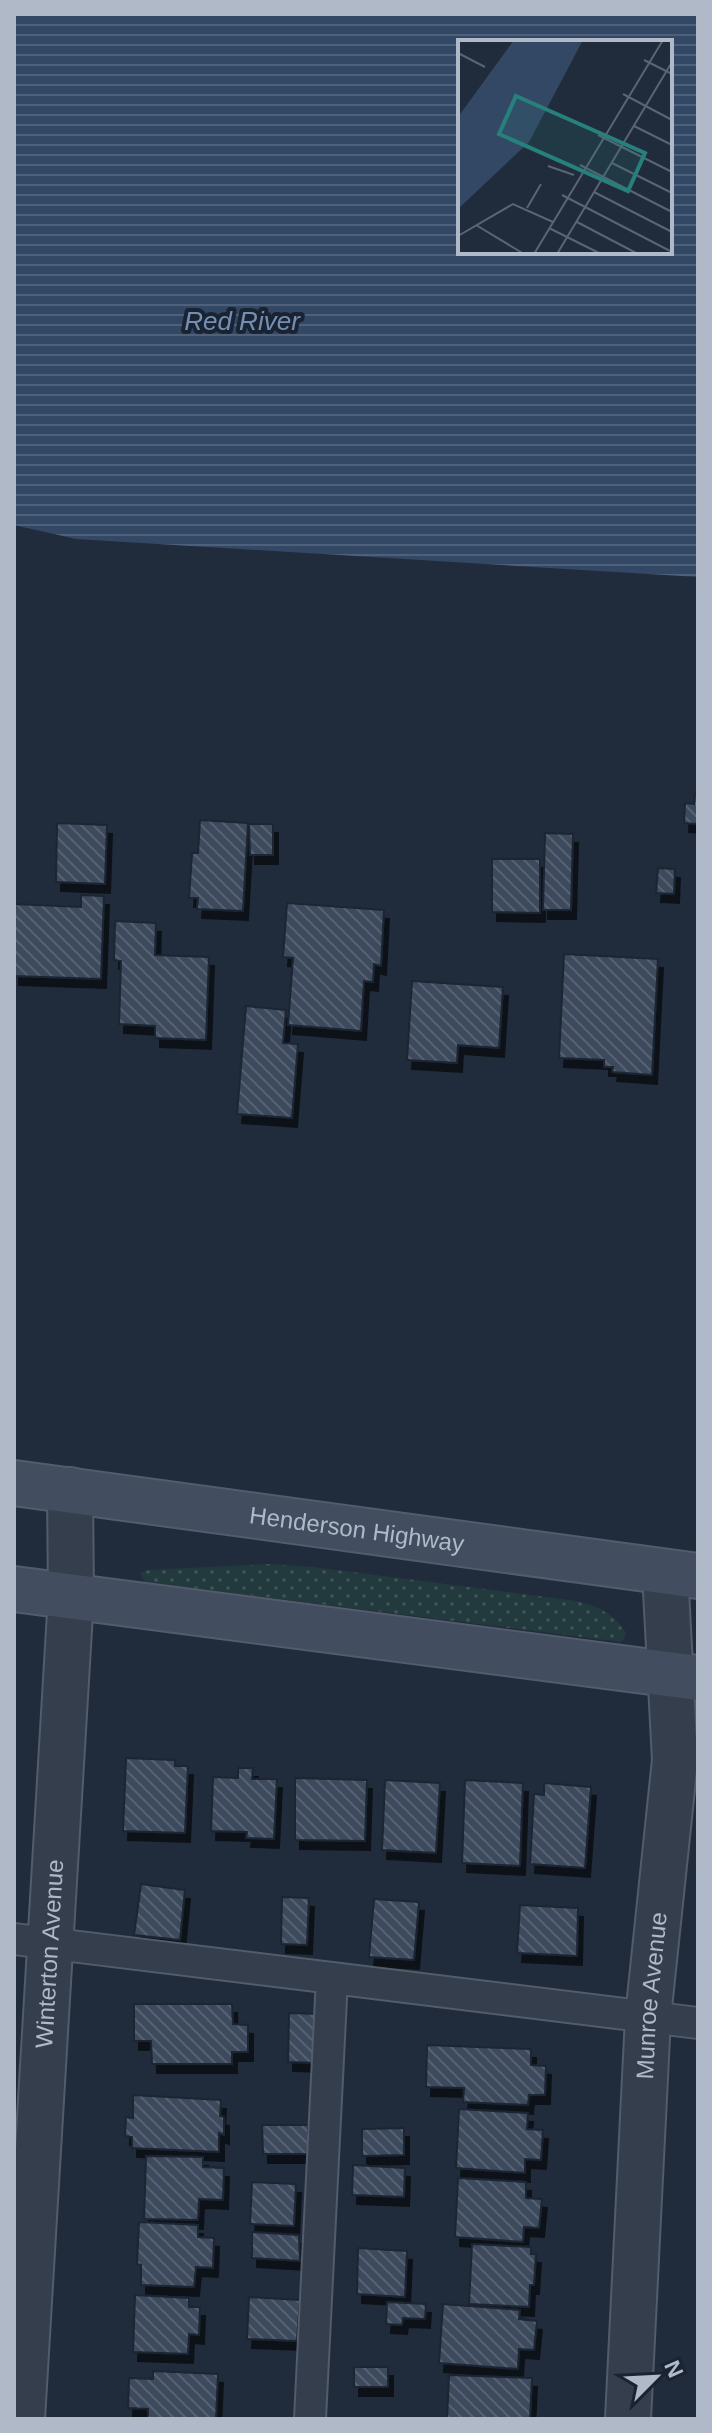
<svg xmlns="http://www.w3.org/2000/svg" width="712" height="2433" font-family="Arial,sans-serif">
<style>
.grass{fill:url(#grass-dots)}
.water{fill:url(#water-rules);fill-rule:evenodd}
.building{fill:url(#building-back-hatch);stroke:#1c2533;stroke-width:2;filter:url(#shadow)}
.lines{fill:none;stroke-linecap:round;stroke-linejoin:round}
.service-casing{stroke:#525c6a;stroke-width:34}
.minor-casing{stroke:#525c6a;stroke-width:48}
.tertiary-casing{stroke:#525c6a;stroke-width:48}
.secondary-casing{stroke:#525c6a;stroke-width:48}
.service{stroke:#343e4c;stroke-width:30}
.minor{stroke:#343e4c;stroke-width:44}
.tertiary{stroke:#343e4c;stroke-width:44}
.secondary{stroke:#424d5f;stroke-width:44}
.labels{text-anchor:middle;stroke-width:8;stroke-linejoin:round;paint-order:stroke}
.street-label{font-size:24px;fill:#afb9c8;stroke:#1a2331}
.water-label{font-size:26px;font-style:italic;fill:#758fb2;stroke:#1a2331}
.inset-road{fill:none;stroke:#596474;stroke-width:2}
.view{fill:#27807c;fill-opacity:0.15;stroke:#27807c;stroke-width:4}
.inset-edge{fill:none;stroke:#afb9c8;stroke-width:4}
</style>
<defs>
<pattern id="grass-dots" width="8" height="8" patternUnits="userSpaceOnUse" patternTransform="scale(2)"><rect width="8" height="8" fill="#223a3d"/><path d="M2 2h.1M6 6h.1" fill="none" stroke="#405458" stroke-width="1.8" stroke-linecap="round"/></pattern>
<pattern id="water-rules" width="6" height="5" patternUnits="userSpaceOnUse" patternTransform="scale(2)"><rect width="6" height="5" fill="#334865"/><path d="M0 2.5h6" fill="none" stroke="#4e607a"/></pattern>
<pattern id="building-back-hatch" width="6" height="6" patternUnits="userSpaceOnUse" patternTransform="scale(2)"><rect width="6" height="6" fill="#3c4a5b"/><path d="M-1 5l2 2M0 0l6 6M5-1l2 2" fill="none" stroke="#566271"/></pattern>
<filter id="shadow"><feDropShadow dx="5" dy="9" stdDeviation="0" flood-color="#0009"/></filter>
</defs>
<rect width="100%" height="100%" fill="#202c3c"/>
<path class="grass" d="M270 1564 313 1567 577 1601C599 1607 614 1614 626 1633L622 1642 145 1582 140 1573 147 1570Z"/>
<path class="water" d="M14 14H698V577L76 539 14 525ZM460 42H670V252H460Z"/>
<g class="building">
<polygon points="695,794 698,794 698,824 684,823 685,803 694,804"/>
<polygon points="200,820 248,823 243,911 197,909 198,898 189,898 192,853 198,853"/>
<polygon points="57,823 107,825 105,884 56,882"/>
<polygon points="249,824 273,824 273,855 250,855"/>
<polygon points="545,833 573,834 571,910 543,910"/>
<polygon points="492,859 540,859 540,913 492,912"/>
<polygon points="658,868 675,869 674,894 656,893"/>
<polygon points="81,895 104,896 101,979 14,976 14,904 81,907"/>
<polygon points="287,903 384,910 381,966 374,964 373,982 364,981 361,1031 288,1025 293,958 283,957"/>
<polygon points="115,921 156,923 155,955 209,957 206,1040 155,1038 155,1026 119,1024 121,961 114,960"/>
<polygon points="564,954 658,959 652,1075 612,1072 613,1067 604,1067 604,1060 559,1058"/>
<polygon points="412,981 503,987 499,1048 458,1045 457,1063 407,1060"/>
<polygon points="246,1006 286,1010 283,1043 298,1044 292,1118 237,1114"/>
<polygon points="126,1758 175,1760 175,1766 188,1766 185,1833 123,1831"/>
<polygon points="238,1768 253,1768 252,1779 277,1779 274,1839 246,1838 247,1832 211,1831 213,1777 238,1778"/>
<polygon points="295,1778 367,1780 365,1841 295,1840"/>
<polygon points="385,1780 440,1783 436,1853 382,1850"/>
<polygon points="465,1780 523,1783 520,1866 462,1863"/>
<polygon points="544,1783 591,1787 585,1868 530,1864 534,1794 544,1795"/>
<polygon points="141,1884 185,1890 180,1940 134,1935"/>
<polygon points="282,1897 309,1898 307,1945 281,1944"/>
<polygon points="374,1899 419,1902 414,1960 369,1957"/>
<polygon points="520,1905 578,1908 577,1956 517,1953"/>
<polygon points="134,2004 232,2004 233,2024 248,2025 248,2052 232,2052 232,2064 152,2064 151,2041 134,2041"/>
<polygon points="289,2013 319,2014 319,2063 288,2062"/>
<polygon points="427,2045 531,2049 531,2065 546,2066 545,2095 529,2095 528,2105 463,2102 464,2088 426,2087"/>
<polygon points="133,2095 221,2100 220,2116 224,2117 224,2135 219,2133 219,2152 132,2148 132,2137 125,2136 126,2117 133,2118"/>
<polygon points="459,2109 528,2113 527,2129 543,2130 541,2160 525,2159 525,2173 456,2168"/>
<polygon points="262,2125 308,2125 308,2154 263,2154"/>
<polygon points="404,2128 404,2155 362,2156 362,2129"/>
<polygon points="146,2156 203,2157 203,2167 224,2168 223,2200 199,2199 198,2220 144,2219"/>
<polygon points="353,2165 405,2168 404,2197 352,2195"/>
<polygon points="458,2178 526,2182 526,2198 542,2199 539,2228 524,2227 523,2242 455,2237"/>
<polygon points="252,2182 296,2184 294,2226 250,2224"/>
<polygon points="139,2222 198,2225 198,2237 214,2238 213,2268 196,2267 194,2287 141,2285 141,2265 137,2264"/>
<polygon points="252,2232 299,2235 300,2261 252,2258"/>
<polygon points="472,2244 531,2247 531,2254 536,2254 534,2285 530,2285 529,2307 469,2304"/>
<polygon points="358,2248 407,2251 405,2297 357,2294"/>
<polygon points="135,2295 189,2298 189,2307 200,2307 199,2335 189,2334 188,2354 133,2352"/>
<polygon points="249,2297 300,2300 297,2341 247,2339"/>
<polygon points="387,2302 426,2304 425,2319 403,2318 402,2325 386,2324"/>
<polygon points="443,2304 520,2310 519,2319 537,2321 534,2350 519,2349 518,2369 439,2363"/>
<rect x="354" y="2367" width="34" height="20"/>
<polygon points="153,2371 218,2374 216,2419 148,2419 148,2409 128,2408 129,2378 153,2379"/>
<polygon points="449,2375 532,2378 530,2419 447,2419"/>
</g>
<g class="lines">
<g class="service-casing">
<g id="service">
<polyline points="14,1939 698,2023"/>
<polyline points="310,2419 332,1978"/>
</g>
</g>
<g class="minor-casing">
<g id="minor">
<path id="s1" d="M22 2419 71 1596 70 1490"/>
</g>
</g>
<g class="tertiary-casing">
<g id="tertiary">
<path id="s2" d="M628 2419 648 2017 675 1760 665 1572"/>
</g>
</g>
<g class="secondary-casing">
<g id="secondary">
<path id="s3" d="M14 1483 698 1576"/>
<polyline points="14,1589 698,1678"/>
</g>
</g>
<use href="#service" class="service"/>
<use href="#minor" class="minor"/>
<use href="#tertiary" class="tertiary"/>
<use href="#secondary" class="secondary"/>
</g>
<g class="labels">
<g class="street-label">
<text dy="8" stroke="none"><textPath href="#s3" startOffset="346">Henderson Highway</textPath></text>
<text dy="8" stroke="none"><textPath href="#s1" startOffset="466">Winterton Avenue</textPath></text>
<text dy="8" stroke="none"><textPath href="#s2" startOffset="424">Munroe Avenue</textPath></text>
</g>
<g class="water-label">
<text x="242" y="330">Red River</text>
</g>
</g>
<g transform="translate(458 40)">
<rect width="214" height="214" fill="#202c3c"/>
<path d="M56 0H125L71 102 0 169V77Z" fill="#334865"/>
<path class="inset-road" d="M0 13 27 27M186 20 214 34M165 54 214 80M176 86 214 105M140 95 214 132M154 123 214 153M122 125 214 172M90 126 116 135M136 152 214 192M104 155 214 212M69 168 83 144M119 182 180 214M18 185 66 214M91 188 143 214M0 196 55 164 95 182M76 214 205 0M99 214 214 22"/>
<path class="view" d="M58 56 187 113 170 151 41 94Z"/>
<rect width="214" height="214" class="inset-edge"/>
</g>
<rect width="712" height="2433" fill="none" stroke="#afb9c8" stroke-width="32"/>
<g transform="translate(656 2377) rotate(66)" stroke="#1a2331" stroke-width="6" paint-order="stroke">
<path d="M0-6L14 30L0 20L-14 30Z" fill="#afb9c8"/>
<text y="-12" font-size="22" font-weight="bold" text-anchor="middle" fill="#afb9c8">N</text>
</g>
</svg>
